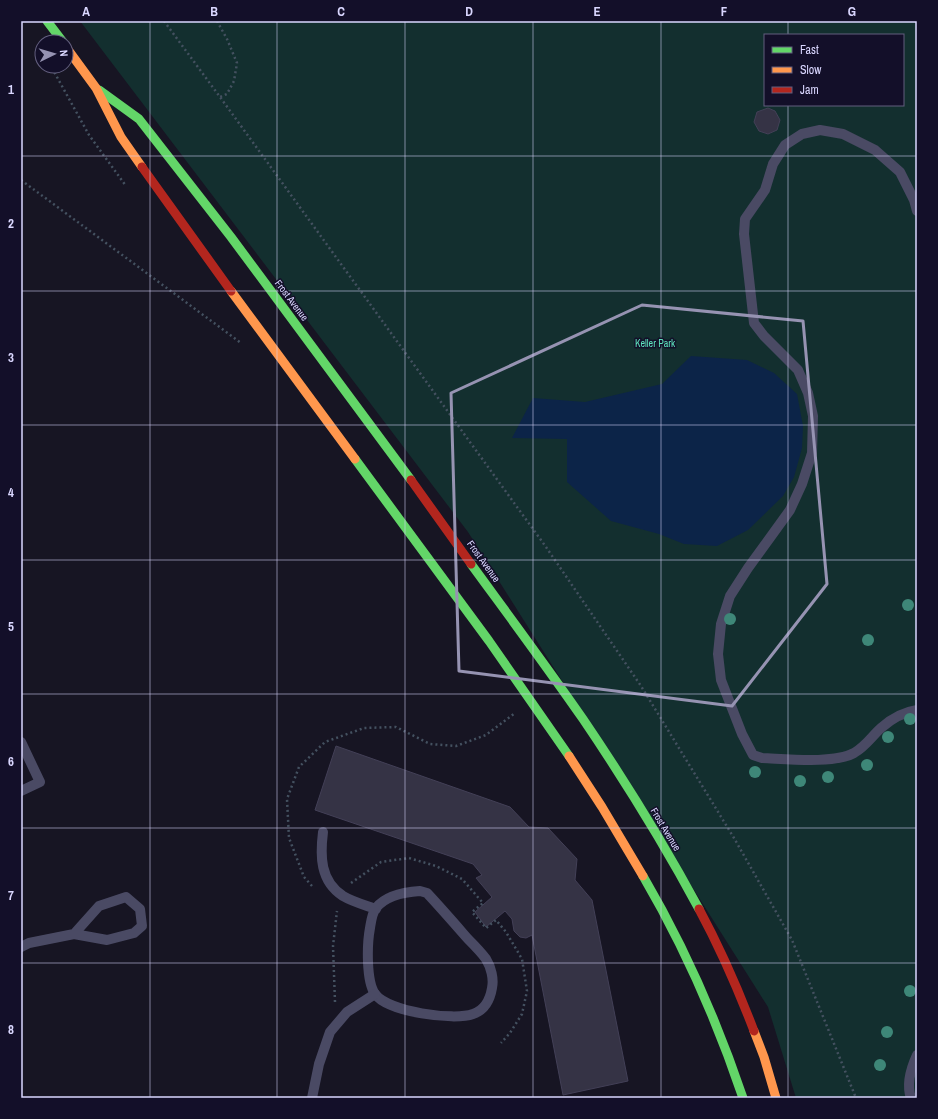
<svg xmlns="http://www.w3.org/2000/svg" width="938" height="1119" font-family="'Archivo Narrow',sans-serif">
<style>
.green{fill:#132f2f;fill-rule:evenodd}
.water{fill:#0c2448}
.building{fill:#353345;stroke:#434057}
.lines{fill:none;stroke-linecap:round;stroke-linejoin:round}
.path{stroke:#445160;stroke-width:2.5;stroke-dasharray:2 3;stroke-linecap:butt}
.lane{stroke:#4a4a64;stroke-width:10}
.fast{stroke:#63d668;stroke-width:9}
.slow{stroke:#ff974d;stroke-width:9}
.jam{stroke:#b3261e;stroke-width:9}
.tree{fill:#3e8778}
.marked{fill:none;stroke:#9693b2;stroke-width:3;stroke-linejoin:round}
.grid{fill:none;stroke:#dad7ff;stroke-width:1;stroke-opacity:0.55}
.labels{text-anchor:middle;stroke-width:3;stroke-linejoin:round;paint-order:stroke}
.street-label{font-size:10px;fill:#dad7ff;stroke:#130f29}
.park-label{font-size:10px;fill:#5ee4be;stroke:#130f29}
.neatline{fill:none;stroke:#dad7ff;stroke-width:1.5}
.grid-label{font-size:13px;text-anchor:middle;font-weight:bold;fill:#dad7ff}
</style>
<rect width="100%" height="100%" fill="#171523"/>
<path class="green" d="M80 21H917V1098H796L768 1007 468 532ZM765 35H903V105H765Z"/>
<polygon class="water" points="691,356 747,360 774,373 797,394 803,426 802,448 794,477 783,496 748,530 717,546 684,544 659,534 611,521 567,482 567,439 512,438 533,398 585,402 662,384"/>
<g class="building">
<polygon points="768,108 775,111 780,120 777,130 768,134 759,131 754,122 757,112"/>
<polygon points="336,746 510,807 529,827 548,828 577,859 575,880 592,900 628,1081 563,1095 532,935 526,938 520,937 514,931 512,919 505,911 486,927 475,912 492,897 476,878 482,875 473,864 315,810"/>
</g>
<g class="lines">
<g class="path">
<polyline points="164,21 220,97 546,547 641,686 734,838 792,940 856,1098"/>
<polyline points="217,21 227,39 237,63 234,81 227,94 220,97"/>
<polyline points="52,68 89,135 126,186"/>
<polyline points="21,180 241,343"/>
<polyline points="351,883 381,862 409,858 436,866 462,879 483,903 472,912 486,928 496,920 506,932 522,959 527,991 522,1014 510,1033 501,1043"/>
<polyline points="312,886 304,877 289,838 287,799 299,767 325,742 364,728 396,727 430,744 456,746 486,735 515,713"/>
<polyline points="335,1002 333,946 337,911"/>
</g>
<g class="lane">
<path d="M917 211 914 200 900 172 875 150 843 134 820 130 802 134 785 145 773 164 765 190 745 219 744 234 754 323 764 336 798 370 808 393 813 416 812 453 802 484 790 510 748 568 730 596 721 624 718 654 721 680 742 734 753 755 762 758C787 759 834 764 854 753 866 746 872 736 881 728 891 719 904 712 917 710"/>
<polyline points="21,742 40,782 21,791"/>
<path d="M323 832C320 856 320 881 343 896 353 902 365 905 376 909"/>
<path d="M420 891 427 893C441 908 454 923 468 939 474 945 481 952 486 959 491 967 494 979 492 988 490 1000 485 1010 473 1014 454 1021 388 1012 375 994 366 981 367 944 370 928 371 922 372 913 376 908 386 895 405 892 420 891Z"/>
<polyline points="21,947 29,943 74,934 107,940 134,933 142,926 140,909 126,897 99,906 74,934"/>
<polyline points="312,1098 319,1064 330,1032 347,1012 375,994"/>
<path d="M911 1098C906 1084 911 1068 917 1055"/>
</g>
<g class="fast">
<polyline points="47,21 63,42"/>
<polyline points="99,90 139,119 231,237 411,480"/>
<polyline points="355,459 489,641 569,756"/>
<path d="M471 564C509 616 547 667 583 719 625 781 664 844 699 909"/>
<path d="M643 876C684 946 717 1021 743 1098"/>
</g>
<g class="slow">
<polyline points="66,47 96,88 121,137 142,167"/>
<polyline points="231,291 355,459"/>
<polyline points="569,756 602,807 643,876"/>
<polyline points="754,1031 764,1057 776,1098"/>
</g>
<g class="jam">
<polyline points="142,167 231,291"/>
<polyline points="411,480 471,564"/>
<path d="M699 909C720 948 738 989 754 1031"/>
</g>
</g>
<g class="tree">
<circle cx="908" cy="605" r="6"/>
<circle cx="730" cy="619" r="6"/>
<circle cx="868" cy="640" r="6"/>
<circle cx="910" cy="719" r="6"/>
<circle cx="888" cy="737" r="6"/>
<circle cx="867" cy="765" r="6"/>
<circle cx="755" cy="772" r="6"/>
<circle cx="828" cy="777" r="6"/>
<circle cx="800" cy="781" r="6"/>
<circle cx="910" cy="991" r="6"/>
<circle cx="887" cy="1032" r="6"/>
<circle cx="880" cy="1065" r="6"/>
</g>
<path class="marked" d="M642 305 803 321 827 584 732 706 459 671 451 393Z"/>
<path class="grid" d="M150 21V1098M277 21V1098M405 21V1098M533 21V1098M661 21V1098M788 21V35M788 105V1098M21 156H917M21 291H917M21 425H917M21 560H917M21 694H917M21 828H917M21 963H917"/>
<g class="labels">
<g class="street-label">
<text transform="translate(292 300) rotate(53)" y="4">Frost Avenue</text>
<text transform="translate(484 561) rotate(54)" y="4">Frost Avenue</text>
<text transform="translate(666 829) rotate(59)" y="4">Frost Avenue</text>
</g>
<g class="park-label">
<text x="655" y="347">Keller Park</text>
</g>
</g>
<rect width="938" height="1119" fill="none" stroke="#130f29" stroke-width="44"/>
<rect x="764" y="34" width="140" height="72" fill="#130f29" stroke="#635f7f"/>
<rect x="772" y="47" width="20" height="6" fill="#63d668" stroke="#635f7f"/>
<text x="800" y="54" font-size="12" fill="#dad7ff">Fast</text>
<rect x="772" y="67" width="20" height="6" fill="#ff974d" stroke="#635f7f"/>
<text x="800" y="74" font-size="12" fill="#dad7ff">Slow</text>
<rect x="772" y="87" width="20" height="6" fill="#b3261e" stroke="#635f7f"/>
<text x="800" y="94" font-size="12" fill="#dad7ff">Jam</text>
<g transform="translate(54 54) rotate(85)"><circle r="19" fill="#130f29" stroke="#635f7f"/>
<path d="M0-3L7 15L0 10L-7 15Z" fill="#9693b2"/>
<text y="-6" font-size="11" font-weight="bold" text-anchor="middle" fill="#dad7ff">N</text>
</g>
<rect x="22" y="22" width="894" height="1075" class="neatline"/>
<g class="grid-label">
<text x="86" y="16">A</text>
<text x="214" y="16">B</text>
<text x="341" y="16">C</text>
<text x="469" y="16">D</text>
<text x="597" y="16">E</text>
<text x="724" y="16">F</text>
<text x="852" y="16">G</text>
<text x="11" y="94">1</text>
<text x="11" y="228">2</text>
<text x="11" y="362">3</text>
<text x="11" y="497">4</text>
<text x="11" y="631">5</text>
<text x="11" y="766">6</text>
<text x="11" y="900">7</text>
<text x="11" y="1034">8</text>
</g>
</svg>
